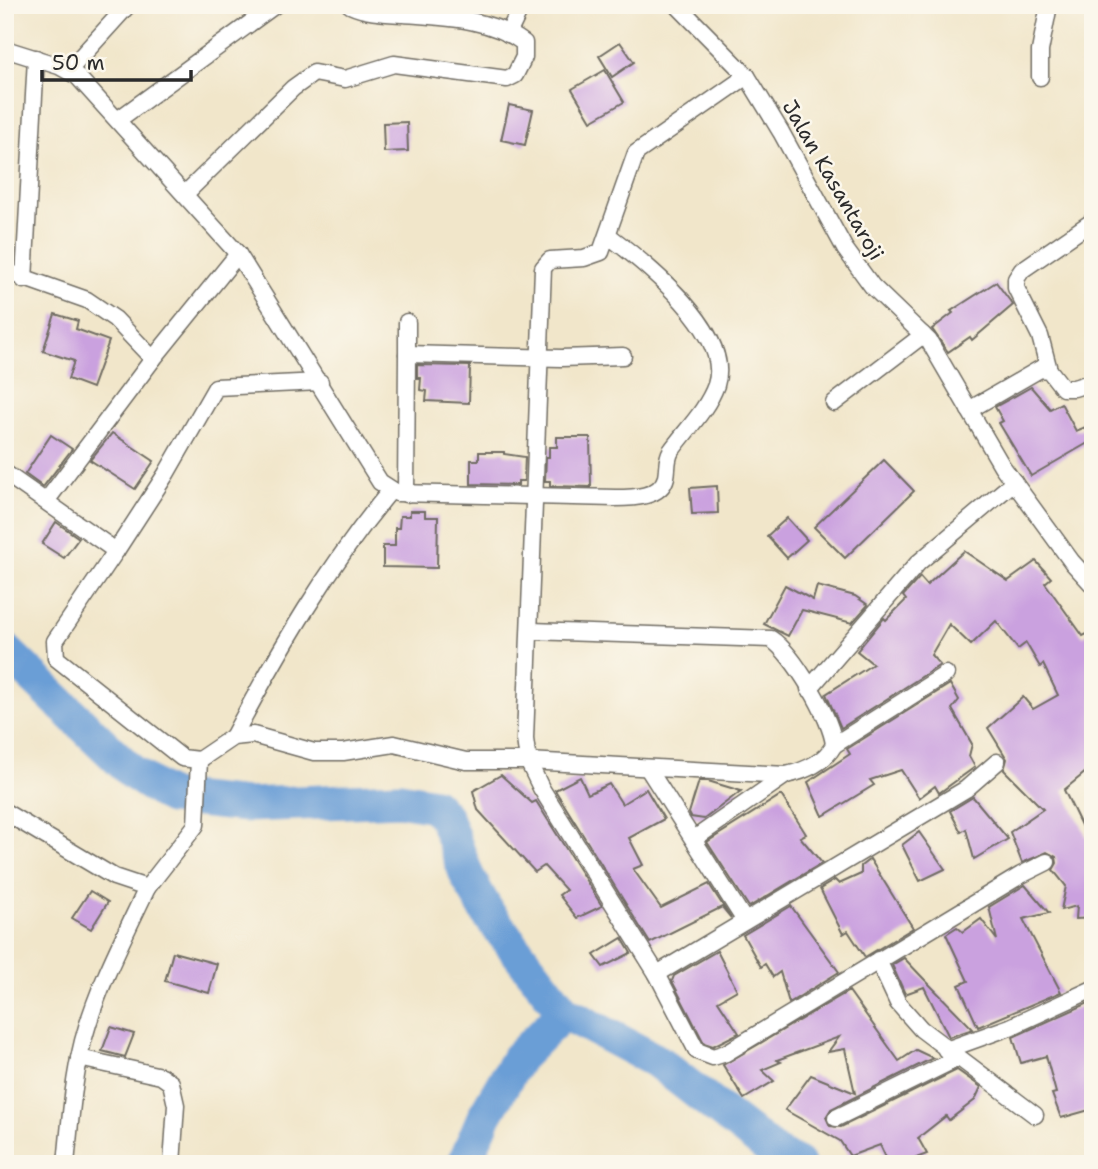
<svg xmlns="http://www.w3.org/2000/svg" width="1098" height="1169" font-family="'Shantell Sans',sans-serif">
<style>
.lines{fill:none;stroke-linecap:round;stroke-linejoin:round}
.river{stroke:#6a9ed6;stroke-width:35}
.building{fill:#caa1df}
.street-casing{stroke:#706c63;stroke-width:19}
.street{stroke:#fff;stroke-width:16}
.labels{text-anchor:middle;stroke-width:5;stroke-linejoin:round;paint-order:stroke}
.street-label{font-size:21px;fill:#2b2b2b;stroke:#fbf7ec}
</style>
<rect width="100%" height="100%" fill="#fbf7ec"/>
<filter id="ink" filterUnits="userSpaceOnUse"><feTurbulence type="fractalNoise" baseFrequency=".0143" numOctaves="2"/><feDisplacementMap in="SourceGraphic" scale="14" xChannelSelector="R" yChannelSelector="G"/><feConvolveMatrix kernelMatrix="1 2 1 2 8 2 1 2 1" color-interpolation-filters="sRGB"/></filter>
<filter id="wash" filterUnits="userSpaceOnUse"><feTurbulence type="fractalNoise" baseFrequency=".00686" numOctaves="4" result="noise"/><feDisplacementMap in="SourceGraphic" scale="28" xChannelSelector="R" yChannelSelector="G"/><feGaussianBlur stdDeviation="1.57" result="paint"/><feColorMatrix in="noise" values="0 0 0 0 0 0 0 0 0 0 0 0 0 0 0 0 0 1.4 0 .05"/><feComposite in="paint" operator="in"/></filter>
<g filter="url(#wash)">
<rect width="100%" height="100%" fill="#f1e6ca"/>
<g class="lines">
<g class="river">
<polyline points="5,650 133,773 170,797 246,805 400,799 434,805 445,817 467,876 489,915 564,1012 658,1062 776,1154 797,1164"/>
<polyline points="464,1164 485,1115 518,1058 564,1012"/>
</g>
</g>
<g id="blocks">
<g class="building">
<polygon points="620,42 634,62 612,77 599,56"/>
<polygon points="605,70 624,102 591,121 572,89"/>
<polygon points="509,105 533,110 525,145 501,140"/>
<polygon points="407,122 408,151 384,152 383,123"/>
<polygon points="996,282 1013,305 972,340 970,337 948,352 932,329 953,313 951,311"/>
<polygon points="55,314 78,321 76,329 109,341 92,388 68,379 74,361 43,351"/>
<polygon points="417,365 470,366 469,403 426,401 427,391 420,390 421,378 417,378"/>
<polygon points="1031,387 1050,409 1061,403 1076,431 1093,424 1093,440 1031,476 999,423 1003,421 995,407"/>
<polygon points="112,433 154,461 135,489 90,460"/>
<polygon points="51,435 72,449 43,487 25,474"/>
<polygon points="557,437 590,437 591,487 550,486 550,481 545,481 546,457 549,457 549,447 557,447"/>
<polygon points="479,452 504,452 504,454 525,457 524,481 518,481 518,485 471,484 471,460 479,460"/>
<polygon points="884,460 914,491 845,558 814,527"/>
<polygon points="717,486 718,513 692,514 690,488"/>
<polygon points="410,511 425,511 425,517 438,517 437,568 383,567 383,546 395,546 395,528 399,528 400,516 410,516"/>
<polygon points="787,518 807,540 787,558 767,536"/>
<polygon points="56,522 79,538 64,558 42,544"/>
<polygon points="964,551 1008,581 1036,561 1051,578 1045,583 1083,636 1093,631 1093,766 1064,790 1093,850 1093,918 1076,919 1077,906 1061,910 1066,886 1053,870 1057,863 1056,857 1047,852 1022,863 1010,832 1043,809 1004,770 1007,759 988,728 1023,697 1033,709 1058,695 1043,664 1040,667 1026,643 1018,649 996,621 971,645 949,624 931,655 940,665 841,728 826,694 873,664 857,651 884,618 886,620 906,600 903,596 920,577 927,585"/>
<polygon points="785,585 813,600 817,586 855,596 868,605 852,623 802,610 788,636 764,624"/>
<polygon points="950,684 959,700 952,709 972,744 969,756 975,767 939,793 935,786 919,798 901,770 870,780 874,785 823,816 808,782 850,754 847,749"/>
<polygon points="501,775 532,803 536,801 602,906 577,918 559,895 566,890 544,866 535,872 478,810 473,791"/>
<polygon points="580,777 588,794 609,784 622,804 646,789 664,819 629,838 643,865 633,869 661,908 709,884 731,918 722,907 650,943 555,790"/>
<polygon points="699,781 708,781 741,791 704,819 691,817 689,813"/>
<polygon points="781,795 806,834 800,837 822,863 749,907 707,842"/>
<polygon points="973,797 1008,839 974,859 966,829 961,832 950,811"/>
<polygon points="919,832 945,869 920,881 902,845"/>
<polygon points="870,859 913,928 865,957 848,931 843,934 820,889 835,880 839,884 861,874 861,866"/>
<polygon points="1025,885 1049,913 1023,919 1061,992 978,1027 959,985 968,981 946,934 957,927 963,932 981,919 997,940 989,907"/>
<polygon points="90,891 108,902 91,929 72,918"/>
<polygon points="791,906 839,972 789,1003 780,972 773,977 765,964 761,967 743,935"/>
<polygon points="622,938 631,953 603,967 594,955"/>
<polygon points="717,951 737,990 718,1001 739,1033 713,1046 704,1043 672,981 674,976"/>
<polygon points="173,952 217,964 209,993 165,981"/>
<polygon points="904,958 923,978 973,1029 949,1037 924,987 905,994 892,965"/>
<polygon points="849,991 899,1061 916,1050 933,1058 831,1109 826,1117 830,1126 841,1127 957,1070 981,1087 975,1100 949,1120 946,1116 918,1138 927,1154 900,1164 889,1164 880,1145 850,1156 840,1141 785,1110 811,1075 855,1093 845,1049 828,1052 839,1037 777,1060 781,1062 762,1070 774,1081 744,1099 723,1065"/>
<polygon points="1093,1001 1093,1109 1061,1118 1052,1094 1056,1093 1046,1056 1021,1063 1013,1037"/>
<polygon points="111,1027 134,1034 125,1057 102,1051"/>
</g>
</g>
</g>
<g filter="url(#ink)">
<use href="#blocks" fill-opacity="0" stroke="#706c63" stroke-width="2"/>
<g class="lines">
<g class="street-casing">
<g id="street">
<polyline points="677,5 747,76 781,132 845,249 872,286 929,341 1002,466 1072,562 1093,585"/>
<polyline points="508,34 522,5"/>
<path d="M5 49 59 66 77 76 238 254 380 482 397 493 615 498C632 498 661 498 666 477 668 468 666 459 671 451 686 430 707 410 716 385 733 333 645 263 609 236"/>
<polyline points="69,70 128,5"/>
<polyline points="747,76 636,153 601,252 584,258 550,260 543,268 525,739 528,761 541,788 657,974 697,1051 713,1057 726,1053 1021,875 1047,862"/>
<polyline points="1040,77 1040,51 1049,5"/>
<polyline points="119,119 275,5"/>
<path d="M185 194 293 88 314 73 345 79 394 64 507 79 515 75 524 57V43C491 18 443 17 404 14 386 13 367 13 350 5"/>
<polyline points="5,271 87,300 115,319 153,359 47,500"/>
<polyline points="24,280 36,58"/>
<polyline points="407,322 407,354"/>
<polyline points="153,359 238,254"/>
<polyline points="1049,370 1040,336 1016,288 1016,279 1022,270 1093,221"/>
<polyline points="834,403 923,335"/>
<polyline points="969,410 1040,369 1049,370 1063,388 1074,388 1093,382"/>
<path d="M5 473 116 551 55 641 56 658 182 758 199 760 233 737 253 735 314 752H343L394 744 466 761H528L786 775C805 771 824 763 834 745 832 719 793 653 771 639L531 631"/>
<polyline points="406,494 407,354 561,358 623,356"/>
<polyline points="116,551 166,474 216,387 320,382"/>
<polyline points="809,689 918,563 1014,482"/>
<path d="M233 737C279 650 328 566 391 490"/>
<polyline points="834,745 946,674"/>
<polyline points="649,770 745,921"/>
<polyline points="5,812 114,877 147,888 196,825 199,760"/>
<polyline points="694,839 786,775"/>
<polyline points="878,960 898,1003 921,1029 1035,1115"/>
<polyline points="657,974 966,789 997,762"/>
<polyline points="946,1050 1010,1027 1093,989"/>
<polyline points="79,1058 161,1076 171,1083 176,1105 172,1164"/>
<polyline points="836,1118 958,1058"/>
<path d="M66 1164C70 1123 73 1081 83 1041 97 988 124 937 147 888"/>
</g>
</g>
<use href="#street" class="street"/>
</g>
</g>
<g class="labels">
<g class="street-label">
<text transform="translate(833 180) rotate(60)" y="7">Jalan Kasantaroji</text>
</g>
</g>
<rect width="1098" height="1169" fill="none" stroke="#fbf7ec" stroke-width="28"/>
<path d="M42 70v10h149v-10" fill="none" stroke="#2b2b2b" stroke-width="3.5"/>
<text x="52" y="70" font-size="21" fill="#2b2b2b" stroke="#fbf7ec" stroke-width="5" paint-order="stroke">50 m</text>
</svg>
